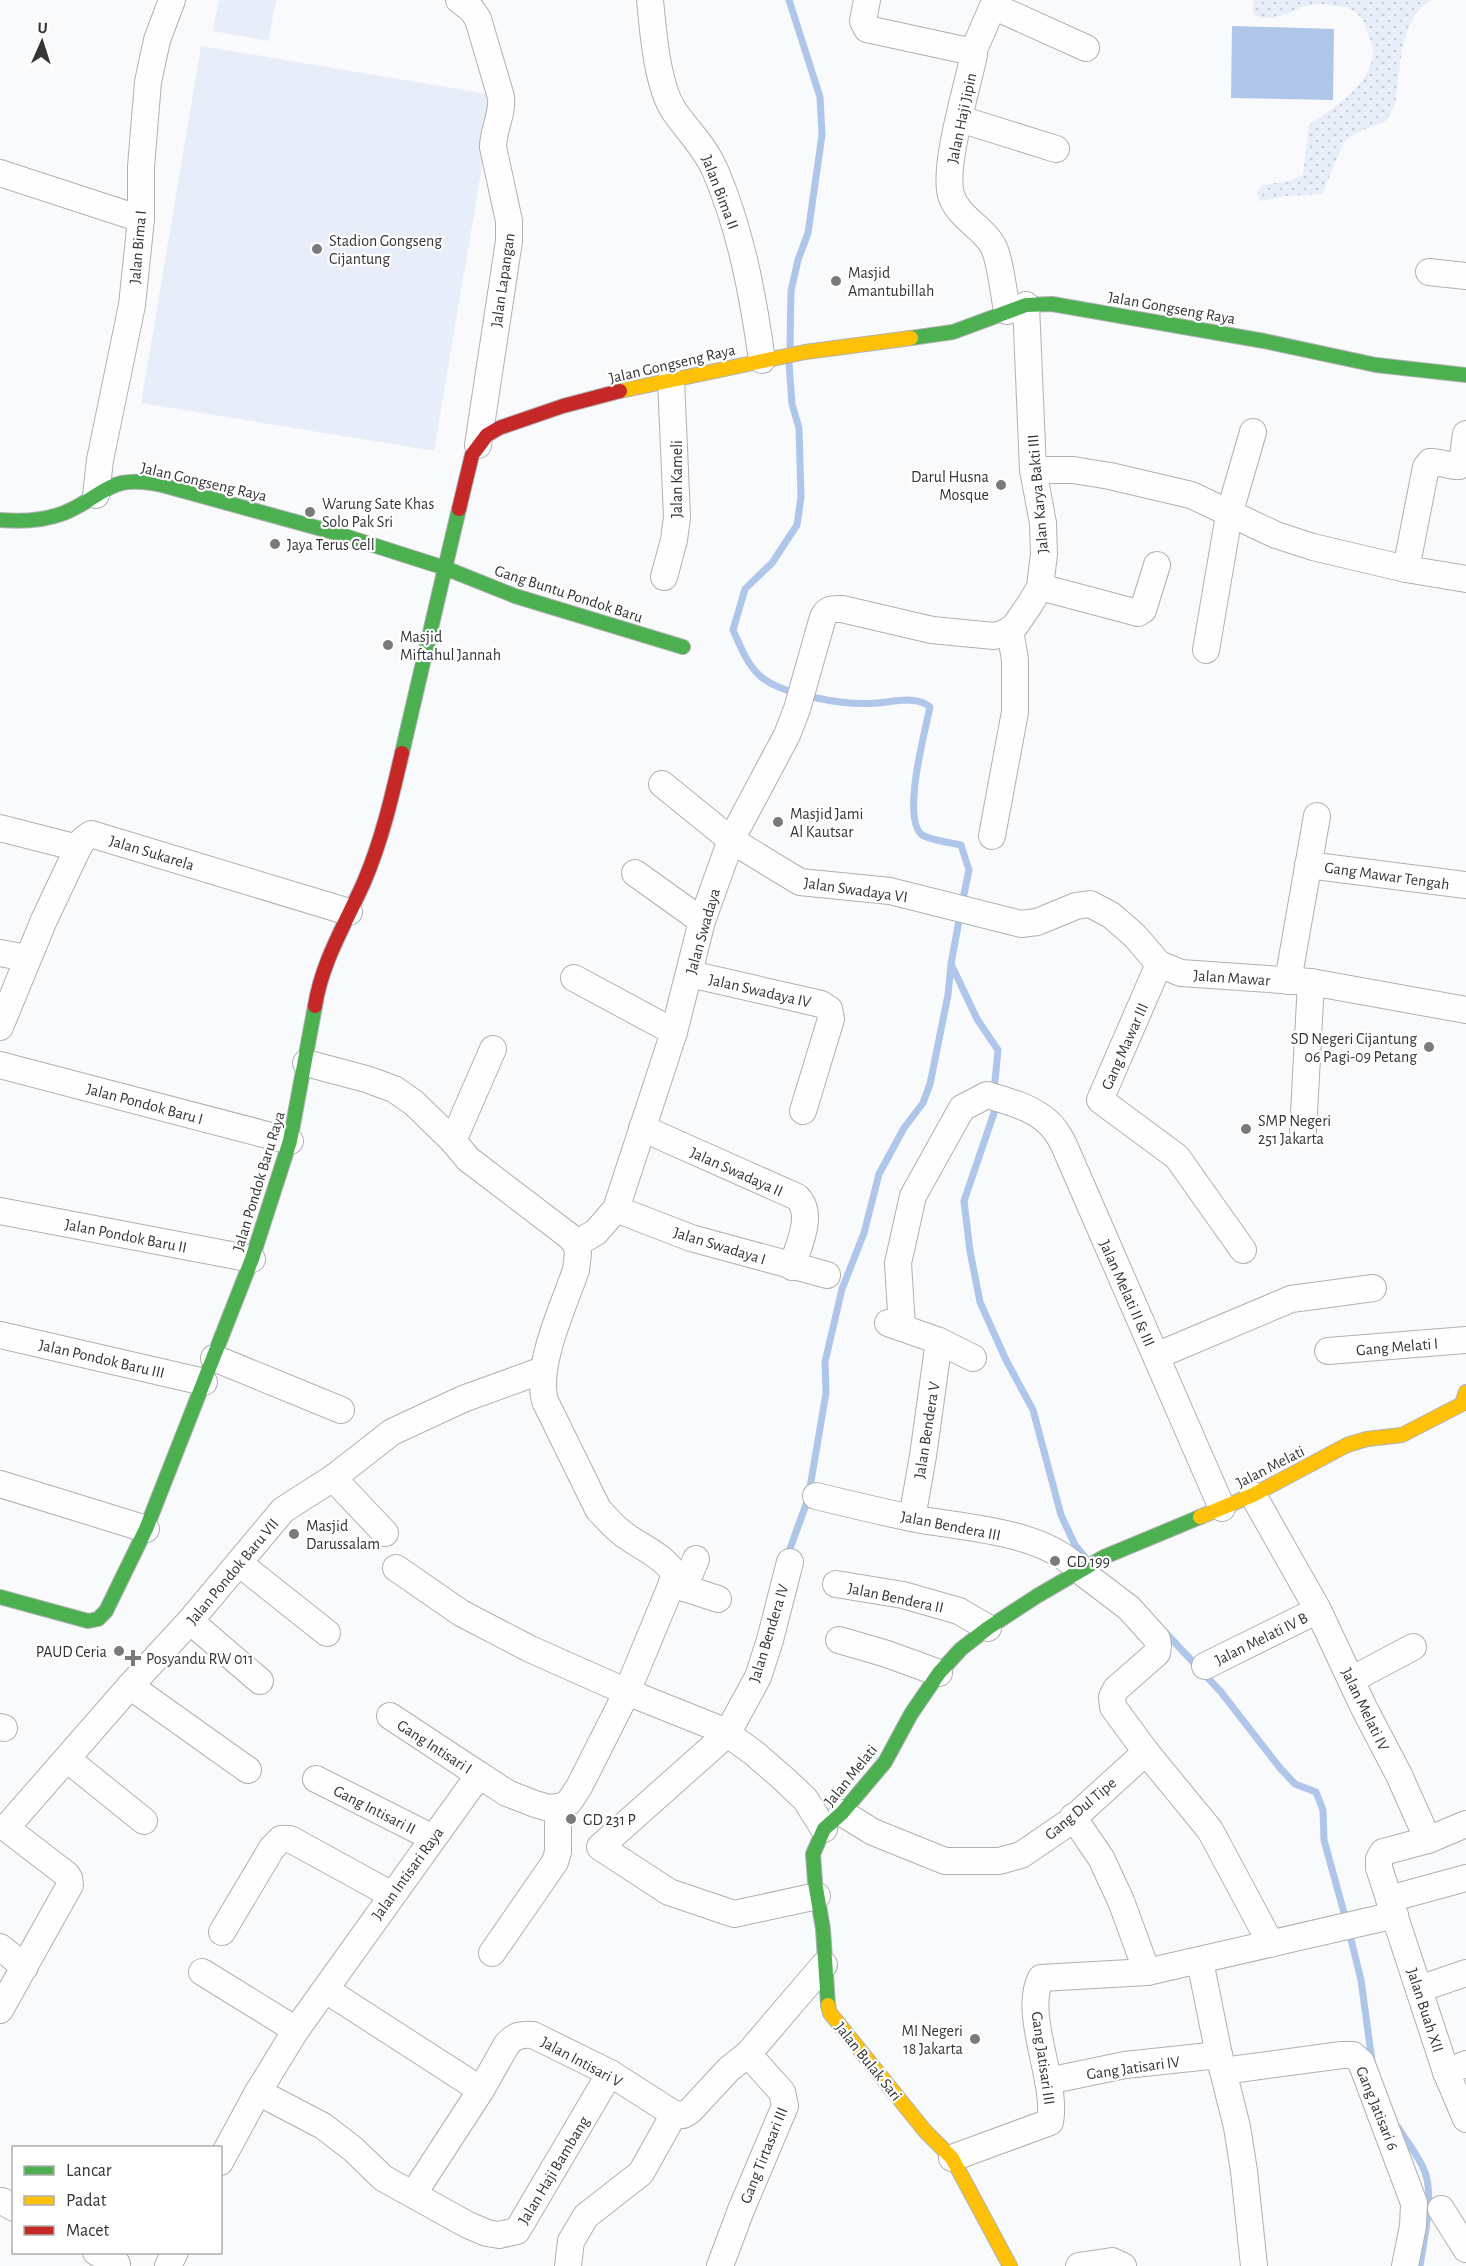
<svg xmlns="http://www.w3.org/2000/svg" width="1466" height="2266" font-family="'Alegreya Sans',sans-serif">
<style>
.grass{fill:url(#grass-dots)}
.park{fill:#e7eefa}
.water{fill:#afc6ea}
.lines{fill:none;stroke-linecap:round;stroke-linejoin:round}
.stream{stroke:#afc6ea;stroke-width:7}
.street-casing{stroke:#b0b1b3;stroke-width:28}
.fast-casing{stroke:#b0b1b3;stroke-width:16}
.slow-casing{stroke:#b0b1b3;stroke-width:16}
.jam-casing{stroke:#b0b1b3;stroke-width:16}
.street{stroke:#fefeff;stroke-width:26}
.fast{stroke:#4caf50;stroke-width:14}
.slow{stroke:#ffc107;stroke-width:14}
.jam{stroke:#c62828;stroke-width:14}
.poi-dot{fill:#797a7c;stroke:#fff;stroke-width:2}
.labels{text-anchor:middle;stroke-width:4.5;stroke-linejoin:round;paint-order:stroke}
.street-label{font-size:16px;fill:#343537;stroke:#fff}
.poi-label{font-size:16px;fill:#343537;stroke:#fff;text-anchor:start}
</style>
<defs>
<pattern id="grass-dots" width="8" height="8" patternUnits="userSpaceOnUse" patternTransform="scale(1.5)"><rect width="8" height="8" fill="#e7eefa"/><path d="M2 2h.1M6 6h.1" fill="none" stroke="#c7cdd7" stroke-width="1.8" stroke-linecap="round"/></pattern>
</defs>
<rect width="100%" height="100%" fill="#f8fafc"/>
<path class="grass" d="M1254 0H1432C1398 17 1401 72 1395 104 1393 110 1389 116 1386 121L1355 133 1344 142 1322 194 1285 196 1260 201 1257 193 1262 185 1290 181 1303 175 1309 125C1332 109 1373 84 1373 51 1373 46 1370 39 1368 34 1365 23 1361 14 1350 9 1344 6 1315 3 1309 5 1291 10 1272 26 1253 14Z"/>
<g class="park">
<polygon points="219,0 276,0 268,41 213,31"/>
<polygon points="201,46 494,95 434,451 141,403"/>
</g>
<polygon class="water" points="1232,26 1334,29 1333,100 1231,98"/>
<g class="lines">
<g class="stream">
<polyline points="789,0 820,97 822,135 808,233 798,260 791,291 790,346"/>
<path d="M789 363 792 404 799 428 801 497 797 525 772 563 745 589 733 630C740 645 746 662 758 674 778 695 848 706 876 703 893 702 916 695 930 707 925 732 902 815 921 834 928 840 952 843 961 845L969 870 962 904"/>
<polyline points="960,915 951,964 977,1019 998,1050 994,1091"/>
<polyline points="994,1102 995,1110 964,1201 970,1251 980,1302 1006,1360 1033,1410 1061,1515 1075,1545 1085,1557"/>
<polyline points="787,1557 808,1499 826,1393 825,1362 842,1289 864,1233 879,1174 904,1128 923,1103 930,1084 948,995 951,965"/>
<polyline points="1165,1632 1221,1692 1280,1768 1295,1784 1316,1792 1323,1810 1324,1840 1346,1920"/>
<polyline points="1349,1931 1361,1980 1372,2061"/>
<path d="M1398 2127C1406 2141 1419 2156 1425 2172 1434 2197 1424 2239 1420 2266"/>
</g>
<g class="street-casing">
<g id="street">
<path d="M459 0 472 10 478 19 501 97C503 114 493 130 493 147L509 221V241L478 445"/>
<path d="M650 0C653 31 657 85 674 111 688 131 705 147 715 170 741 230 753 296 762 360"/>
<polyline points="867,0 863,21 867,29 973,52"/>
<polyline points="960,119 1056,149"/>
<polyline points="0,173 141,219"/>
<polyline points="1429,272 1466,276"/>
<path d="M1007 311C1004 296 1000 256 992 244 981 226 958 217 951 195 943 166 967 88 974 55L973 52 993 6 1086 48"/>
<polyline points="1033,470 1073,470 1110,476 1191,495 1276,535 1313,547 1406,569 1466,579"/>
<polyline points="96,495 100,460 132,305 141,219 141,167 148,82 157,40 172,0"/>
<path d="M1406 569 1426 467 1430 462C1440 461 1449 467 1459 466L1462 462 1466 434"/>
<polyline points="664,577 674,540 677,517 671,380"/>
<polyline points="1040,587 1138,613 1143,610 1157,565"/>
<polyline points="1206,650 1229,515 1253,432"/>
<polyline points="662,784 731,840 800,882 890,891 1021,924 1037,922 1076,906 1090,904 1111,915 1135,936 1159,964 1181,973 1311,982 1466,1010"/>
<polyline points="0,828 78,848"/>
<polyline points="992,836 1015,712 1015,660 1010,630"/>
<polyline points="1308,865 1466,885"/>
<polyline points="635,873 702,921"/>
<polyline points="0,953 27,958"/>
<polyline points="1159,964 1100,1100 1177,1157 1243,1250"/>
<polyline points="690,974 821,1004 829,1009 831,1019 803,1111"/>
<polyline points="574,978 674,1032"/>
<polyline points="1288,981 1317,816"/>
<polyline points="0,1027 44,920 78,848 83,840 91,834 349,912"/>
<path d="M306 1063 366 1079 394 1089 414 1103 453 1141 468 1159 569 1236 576 1244 578 1253 576 1270C564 1305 535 1366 545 1401L598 1509C606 1518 613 1526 622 1533 635 1544 669 1558 674 1575L671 1586 627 1692 722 1730 754 1753 785 1780 805 1799 824 1829"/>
<polyline points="0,1065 290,1141"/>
<path d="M642 1128 797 1197C815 1214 798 1246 792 1267"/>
<polyline points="1303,1132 1311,982"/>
<polyline points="453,1141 493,1049"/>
<polyline points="616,1209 691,1238 827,1275"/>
<polyline points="0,1211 252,1259"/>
<path d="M576 1244 596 1232 616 1209 674 1032 702 921 731 840 787 735 797 709 823 617C828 608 832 609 842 609L932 630 994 636 1005 633 1015 626 1030 604 1040 587 1044 554 1043 523 1033 470 1026 305"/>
<polyline points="888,1323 939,1341 973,1358"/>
<path d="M902 1327 898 1263 913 1196 962 1108 987 1095C1011 1102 1043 1110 1057 1133 1063 1141 1066 1150 1070 1159L1222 1508"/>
<polyline points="0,1335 204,1382"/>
<polyline points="1328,1351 1466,1340"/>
<polyline points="1156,1356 1291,1299 1373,1288"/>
<polyline points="214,1358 341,1410"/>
<polyline points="333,1478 385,1533"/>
<polyline points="0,1484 146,1529"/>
<polyline points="1253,1495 1318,1610 1364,1708 1399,1775 1428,1840 1383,1852 1379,1859 1379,1868 1446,2072 1466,2119"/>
<path d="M816 1496C849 1504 882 1512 916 1519 965 1528 1041 1531 1077 1568"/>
<polyline points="912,1518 923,1456 939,1341"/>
<polyline points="790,1562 770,1640 758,1677 727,1734 600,1847 669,1892 734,1914 817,1896"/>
<polyline points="240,1564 327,1633"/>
<polyline points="1079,1570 1129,1608 1157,1639 1158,1646 1157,1653 1116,1689 1112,1697 1113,1707 1146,1752 1210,1830 1271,1944"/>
<polyline points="672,1584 718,1599"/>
<polyline points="836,1584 903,1595 959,1611 988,1628"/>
<polyline points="684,1588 696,1559"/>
<polyline points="190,1621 260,1681"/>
<polyline points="839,1640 887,1654 939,1673"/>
<polyline points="1205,1666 1318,1610"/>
<polyline points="1351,1680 1413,1647"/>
<polyline points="130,1686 248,1770"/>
<polyline points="390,1716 481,1776"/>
<polyline points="0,1727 4,1728"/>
<polyline points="67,1759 144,1821"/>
<polyline points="316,1779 433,1838"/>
<polyline points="842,1813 873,1832 945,1861 999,1861 1021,1855 1068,1823 1146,1752"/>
<polyline points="1073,1817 1101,1858 1121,1901 1147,1972"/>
<polyline points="1428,1840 1466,1824"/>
<polyline points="1389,1899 1466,1878"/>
<polyline points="222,1932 272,1848 281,1839 290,1839 392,1895"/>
<polyline points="0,1947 25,1967"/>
<polyline points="492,1953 555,1862 558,1852 558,1808"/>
<polyline points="1200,1961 1219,2055 1237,2127 1244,2171 1254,2266"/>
<polyline points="202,1972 296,2030"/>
<polyline points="1419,1989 1466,1973"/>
<path d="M326 1990 481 2090 507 2044C515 2035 522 2034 533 2035L610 2073 674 2114 683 2115 690 2111 729 2069 748 2054 824 1965"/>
<polyline points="0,2010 70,1885 69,1878 66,1874 6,1828 130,1686 190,1621 283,1510 333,1478 392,1432 463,1399 543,1370"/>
<polyline points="1223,2071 1342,2055 1353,2055 1361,2062 1414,2203 1413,2226 1405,2266"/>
<polyline points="1446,2072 1466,2064"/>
<polyline points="1048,2081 1125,2065 1219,2055"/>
<polyline points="258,2092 323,2126 353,2149 383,2178 468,2225 487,2233 499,2235 517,2231 610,2073"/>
<path d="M952 2158 1050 2122C1058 2082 1022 2014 1041 1978L1147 1972 1395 1915"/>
<polyline points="220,2162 258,2092 296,2030 471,1786 481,1776 507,1793 535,1804 549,1808 563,1806 569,1802 579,1787 627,1692 530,1649 461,1613 396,1568"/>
<polyline points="414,2193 481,2090"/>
<polyline points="2,2201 14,2208"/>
<polyline points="1441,2209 1466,2249"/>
<polyline points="96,2252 117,2264"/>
<polyline points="168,2266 175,2252"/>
<polyline points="568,2266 571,2241 586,2216 641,2173 674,2114"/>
<polyline points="720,2266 741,2210 785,2106 782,2092 748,2054"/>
<polyline points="1079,2266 1112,2261 1123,2266"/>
</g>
</g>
<g class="fast-casing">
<g id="fast">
<polyline points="911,338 953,332 1026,305 1052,304 1264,341 1376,365 1466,375"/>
<path d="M0 520C22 522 43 521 64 513 107 495 108 473 162 485L329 531 445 568 459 509"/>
<polyline points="402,753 445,568 515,596 683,647"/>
<polyline points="0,1597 88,1621 98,1619 106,1611 146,1529 252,1259 290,1141 315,1006"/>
<polyline points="828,2005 823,1929 815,1882 813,1854 824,1829 842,1813 885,1762 911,1714 939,1673 961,1649 988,1628 1037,1596 1104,1557 1200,1517"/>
</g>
</g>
<g class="slow-casing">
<g id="slow">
<polyline points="620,391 805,352 911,338"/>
<polyline points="1200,1517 1253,1495 1347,1445 1367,1439 1402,1435 1462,1404 1466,1392"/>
<polyline points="828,2005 830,2013 925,2131 952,2158 1010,2266"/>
</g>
</g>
<g class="jam-casing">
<g id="jam">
<polyline points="459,509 472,455 487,435 499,428 563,406 620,391"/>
<path d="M315 1006C322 961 346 923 364 882 382 840 392 796 402 753"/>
</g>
</g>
<use href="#street" class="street"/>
<use href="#fast" class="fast"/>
<use href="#slow" class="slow"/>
<use href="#jam" class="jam"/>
</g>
<g class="poi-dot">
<circle cx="317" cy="249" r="6"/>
<circle cx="836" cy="281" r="6"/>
<circle cx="1001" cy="485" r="6"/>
<circle cx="310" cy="512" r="6"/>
<circle cx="275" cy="544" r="6"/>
<circle cx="388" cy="645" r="6"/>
<circle cx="778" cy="822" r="6"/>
<circle cx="1429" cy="1047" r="6"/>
<circle cx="1246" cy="1129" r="6"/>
<circle cx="294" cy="1534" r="6"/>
<circle cx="1055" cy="1561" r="6"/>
<circle cx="119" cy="1651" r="6"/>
<path d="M130 1649h6v6h6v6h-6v6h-6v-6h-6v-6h6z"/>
<circle cx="571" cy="1819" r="6"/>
<circle cx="975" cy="2039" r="6"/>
</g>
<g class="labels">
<g class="street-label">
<text transform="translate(961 118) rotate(-78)" y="6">Jalan Haji Jipin</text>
<text transform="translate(721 192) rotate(69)" y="6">Jalan Bima II</text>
<text transform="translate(137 247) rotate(-85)" y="6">Jalan Bima I</text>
<text transform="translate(502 280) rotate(-82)" y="6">Jalan Lapangan</text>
<text transform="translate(1172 307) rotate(10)" y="6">Jalan Gongseng Raya</text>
<text transform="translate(672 363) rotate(-13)" y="6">Jalan Gongseng Raya</text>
<text transform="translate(676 479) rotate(-90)" y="6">Jalan Kameli</text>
<text transform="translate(204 481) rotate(13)" y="6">Jalan Gongseng Raya</text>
<text transform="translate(1037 494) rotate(-95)" y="6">Jalan Karya Bakti III</text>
<text transform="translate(569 593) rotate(18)" y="6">Gang Buntu Pondok Baru</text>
<text transform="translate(152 852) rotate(17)" y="6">Jalan Sukarela</text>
<text transform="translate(1387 875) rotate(8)" y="6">Gang Mawar Tengah</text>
<text transform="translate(856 889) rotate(8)" y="6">Jalan Swadaya VI</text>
<text transform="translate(702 931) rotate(-74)" y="6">Jalan Swadaya</text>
<text transform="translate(1232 977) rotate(4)" y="6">Jalan Mawar</text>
<text transform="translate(760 990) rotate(13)" y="6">Jalan Swadaya IV</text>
<text transform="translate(1124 1046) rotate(-66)" y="6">Gang Mawar III</text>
<text transform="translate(145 1103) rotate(15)" y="6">Jalan Pondok Baru I</text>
<text transform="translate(737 1171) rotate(24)" y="6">Jalan Swadaya II</text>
<text transform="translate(258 1181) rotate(-73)" y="6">Jalan Pondok Baru Raya</text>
<text transform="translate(126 1235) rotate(11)" y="6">Jalan Pondok Baru II</text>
<text transform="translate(720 1245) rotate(17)" y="6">Jalan Swadaya I</text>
<text transform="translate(1128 1293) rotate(66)" y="6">Jalan Melati II &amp; III</text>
<text transform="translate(1397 1346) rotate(-5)" y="6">Gang Melati I</text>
<text transform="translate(102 1358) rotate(13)" y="6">Jalan Pondok Baru III</text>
<text transform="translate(926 1430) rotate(-81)" y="6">Jalan Bendera V</text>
<text transform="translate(1270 1466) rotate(-27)" y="6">Jalan Melati</text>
<text transform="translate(951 1525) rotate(11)" y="6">Jalan Bendera III</text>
<text transform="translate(232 1571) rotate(-50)" y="6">Jalan Pondok Baru VII</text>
<text transform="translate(896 1597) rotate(12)" y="6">Jalan Bendera II</text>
<text transform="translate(768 1633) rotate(-73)" y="6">Jalan Bendera IV</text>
<text transform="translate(1261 1638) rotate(-26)" y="6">Jalan Melati IV B</text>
<text transform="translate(1366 1709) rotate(64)" y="6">Jalan Melati IV</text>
<text transform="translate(435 1746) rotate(33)" y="6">Gang Intisari I</text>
<text transform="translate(850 1775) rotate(-51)" y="6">Jalan Melati</text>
<text transform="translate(1080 1808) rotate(-40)" y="6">Gang Dul Tipe</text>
<text transform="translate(375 1809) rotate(27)" y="6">Gang Intisari II</text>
<text transform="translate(407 1873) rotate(-54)" y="6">Jalan Intisari Raya</text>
<text transform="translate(1426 2010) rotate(72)" y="6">Jalan Buah XII</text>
<text transform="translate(1044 2058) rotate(82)" y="6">Gang Jatisari III</text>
<text transform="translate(582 2061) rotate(28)" y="6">Jalan Intisari V</text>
<text transform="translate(869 2061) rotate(51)" y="6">Jalan Bulak Sari</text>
<text transform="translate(1133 2067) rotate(-8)" y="6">Gang Jatisari IV</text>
<text transform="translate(1378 2108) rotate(68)" y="6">Gang Jatisari 6</text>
<text transform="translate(763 2155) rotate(-68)" y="6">Gang Tirtasari III</text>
<text transform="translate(553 2170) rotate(-59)" y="6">Jalan Haji Bambang</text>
</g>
<g class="poi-label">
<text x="329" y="246">Stadion Gongseng<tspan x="329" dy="18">Cijantung</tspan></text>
<text x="848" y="278">Masjid<tspan x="848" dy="18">Amantubillah</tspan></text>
<text x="989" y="482" text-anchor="end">Darul Husna<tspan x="989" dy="18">Mosque</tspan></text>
<text x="322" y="509">Warung Sate Khas<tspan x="322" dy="18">Solo Pak Sri</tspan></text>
<text x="287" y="550">Jaya Terus Cell</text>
<text x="400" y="642">Masjid<tspan x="400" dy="18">Miftahul Jannah</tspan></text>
<text x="790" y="819">Masjid Jami<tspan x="790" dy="18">Al Kautsar</tspan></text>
<text x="1417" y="1044" text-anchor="end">SD Negeri Cijantung<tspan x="1417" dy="18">06 Pagi-09 Petang</tspan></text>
<text x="1258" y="1126">SMP Negeri<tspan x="1258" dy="18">251 Jakarta</tspan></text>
<text x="306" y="1531">Masjid<tspan x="306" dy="18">Darussalam</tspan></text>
<text x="1067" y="1567">GD 199</text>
<text x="107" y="1657" text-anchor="end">PAUD Ceria</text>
<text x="146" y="1664">Posyandu RW 011</text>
<text x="583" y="1825">GD 231 P</text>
<text x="963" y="2036" text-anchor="end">MI Negeri<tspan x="963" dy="18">18 Jakarta</tspan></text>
</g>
</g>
<rect x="12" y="2146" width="210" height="108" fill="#ffffff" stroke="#aeaeaf" stroke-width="1.5"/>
<rect x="24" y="2166" width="30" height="9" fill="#4caf50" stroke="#aeaeaf" stroke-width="1.5"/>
<text x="66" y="2176" font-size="18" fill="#343537">Lancar</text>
<rect x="24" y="2196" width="30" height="9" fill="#ffc107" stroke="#aeaeaf" stroke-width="1.5"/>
<text x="66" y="2206" font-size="18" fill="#343537">Padat</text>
<rect x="24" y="2226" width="30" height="9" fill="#c62828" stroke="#aeaeaf" stroke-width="1.5"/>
<text x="66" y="2236" font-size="18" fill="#343537">Macet</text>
<g transform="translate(42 42) rotate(3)" stroke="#ffffff" stroke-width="4.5" paint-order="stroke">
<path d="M0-4.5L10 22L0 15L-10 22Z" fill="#343537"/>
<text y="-9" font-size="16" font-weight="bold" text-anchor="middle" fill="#343537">U</text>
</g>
</svg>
